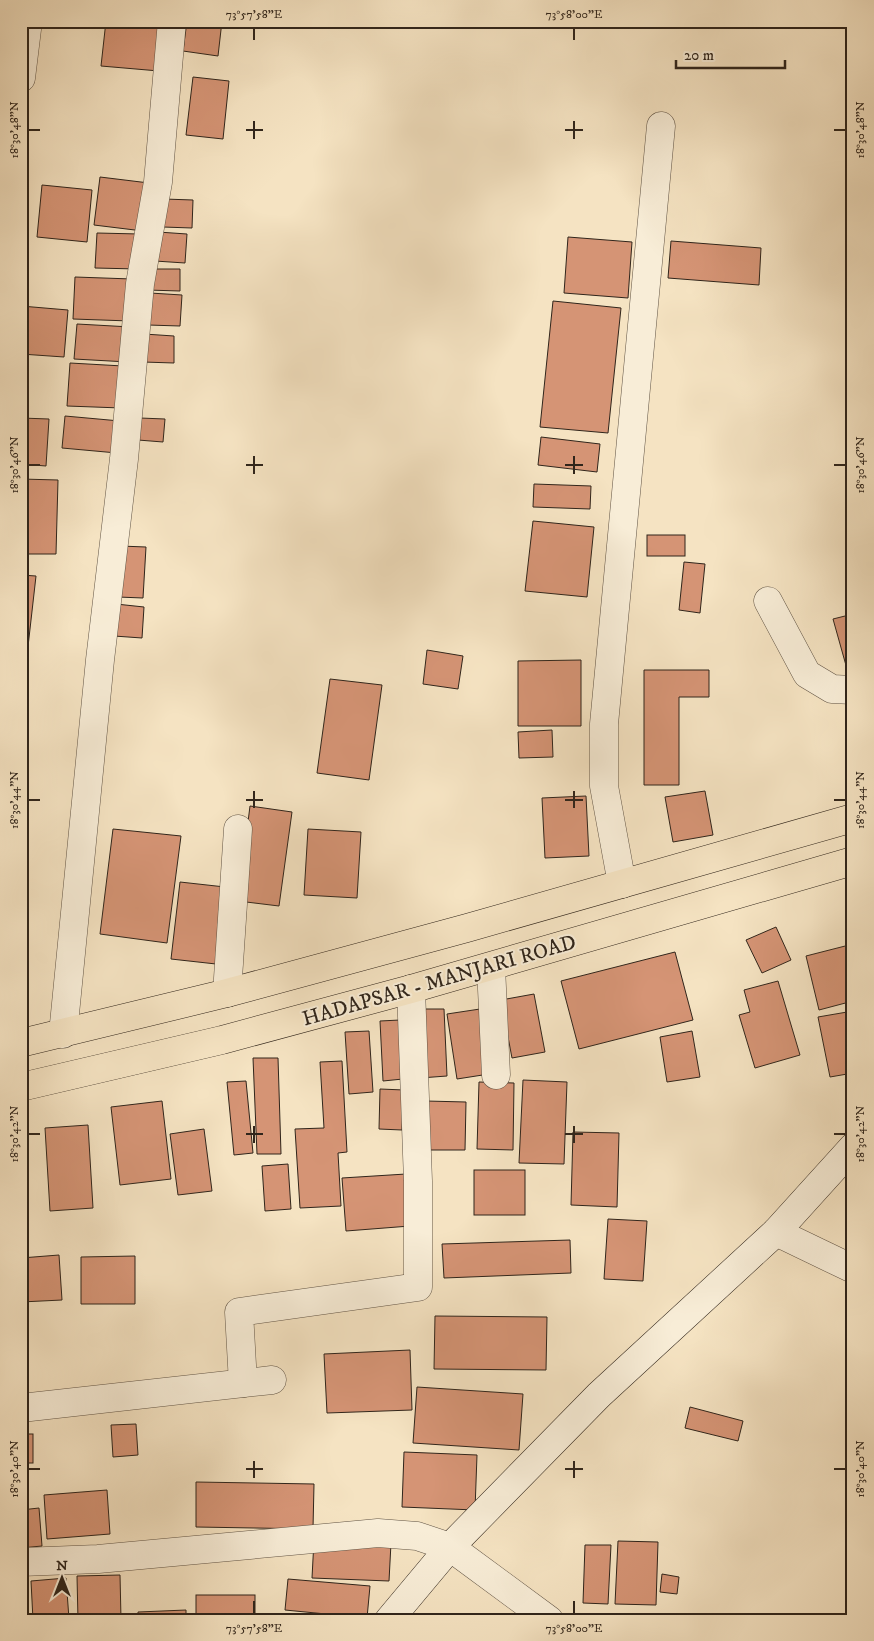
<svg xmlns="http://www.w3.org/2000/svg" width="874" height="1641" font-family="'IM FELL DW Pica',serif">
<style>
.building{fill:#d59475;stroke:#30251b}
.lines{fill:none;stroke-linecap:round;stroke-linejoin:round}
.street-casing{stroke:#615445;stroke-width:29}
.secondary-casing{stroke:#30251b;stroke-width:29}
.primary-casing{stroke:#30251b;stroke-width:29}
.street{stroke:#f8edd7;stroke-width:28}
.secondary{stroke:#f8edd7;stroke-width:28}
.primary{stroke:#f5e3c2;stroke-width:28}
.ticks{fill:none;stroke:#30251b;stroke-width:2}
.labels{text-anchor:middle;stroke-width:4;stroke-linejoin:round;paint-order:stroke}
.street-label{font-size:21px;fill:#30251b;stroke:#f8edd7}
.neatline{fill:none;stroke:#30251b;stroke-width:2}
.ticks-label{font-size:12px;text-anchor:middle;fill:#30251b}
</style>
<rect width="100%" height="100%" fill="#f5e3c2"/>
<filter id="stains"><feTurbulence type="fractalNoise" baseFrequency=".004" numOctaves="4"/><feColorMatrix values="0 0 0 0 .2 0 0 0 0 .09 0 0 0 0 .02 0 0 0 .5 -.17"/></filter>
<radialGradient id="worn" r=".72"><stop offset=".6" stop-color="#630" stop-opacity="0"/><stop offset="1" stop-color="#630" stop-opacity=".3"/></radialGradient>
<g class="building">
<polygon points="106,21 164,21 159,71 101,66"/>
<polygon points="187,21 222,21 218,56 183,51"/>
<polygon points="193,77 229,81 223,139 186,135"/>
<polygon points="100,177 149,183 143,231 94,225"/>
<polygon points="42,185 92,190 87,242 37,237"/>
<polygon points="164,199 193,200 192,228 163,227"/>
<polygon points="158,232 187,234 185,263 155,261"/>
<polygon points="97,233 139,234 138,269 95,268"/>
<polygon points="568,237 632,242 628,298 564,293"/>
<polygon points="671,241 761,248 759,285 668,278"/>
<polygon points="147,269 180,269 180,291 147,290"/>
<polygon points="75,277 132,279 130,321 73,319"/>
<polygon points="150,293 182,295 180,326 148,325"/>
<polygon points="553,301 621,308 608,433 540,427"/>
<polygon points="21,306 68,310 64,357 21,354"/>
<polygon points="77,324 131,327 128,362 74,359"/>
<polygon points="144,334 174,336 174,363 143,362"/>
<polygon points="70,363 123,366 121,408 67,406"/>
<polygon points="65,416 120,421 117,453 62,448"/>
<polygon points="21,418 49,419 46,466 21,464"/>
<polygon points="140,418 165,419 163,442 138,440"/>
<polygon points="541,437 600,444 597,472 538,465"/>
<polygon points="21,479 58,480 56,554 21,554"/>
<polygon points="534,484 591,486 590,509 533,507"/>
<polygon points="533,521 594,527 587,597 525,591"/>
<rect x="647" y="535" width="38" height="21"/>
<polygon points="120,546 146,547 143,598 118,597"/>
<polygon points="684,562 705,564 700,613 679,610"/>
<polygon points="21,575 36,576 25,673 21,673"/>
<polygon points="116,604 144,607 142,638 114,636"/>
<polygon points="853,614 853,667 847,669 833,619"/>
<polygon points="427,650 463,656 458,689 423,684"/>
<polygon points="581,660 581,726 518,726 518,661"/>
<polygon points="644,670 709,670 709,697 679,697 679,785 644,785"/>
<polygon points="330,679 382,685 369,780 317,773"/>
<polygon points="552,730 553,757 519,758 518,732"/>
<polygon points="705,791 713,835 673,842 665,797"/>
<polygon points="586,796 589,856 545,858 542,798"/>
<polygon points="250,806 292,812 279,906 238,901"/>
<polygon points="113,829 181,836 167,943 100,934"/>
<polygon points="308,829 361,832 357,898 304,895"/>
<polygon points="180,882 225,887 216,964 171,959"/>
<polygon points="776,927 791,960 762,973 746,940"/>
<polygon points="853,944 853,1001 819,1010 806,956"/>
<polygon points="675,952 693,1020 579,1049 561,981"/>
<polygon points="778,981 800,1055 755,1068 739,1015 750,1012 744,990"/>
<polygon points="534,994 545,1052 512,1058 501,1000"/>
<polygon points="417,1009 444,1009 447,1076 420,1078"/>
<polygon points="480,1009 489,1074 457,1079 447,1014"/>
<polygon points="853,1011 853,1073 830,1077 818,1017"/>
<polygon points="400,1020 403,1079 383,1081 380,1021"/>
<polygon points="369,1031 373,1092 349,1094 345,1032"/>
<polygon points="692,1031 700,1077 667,1082 660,1037"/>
<polygon points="253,1058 278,1058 281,1154 257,1154"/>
<polygon points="342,1061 347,1152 338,1153 341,1206 300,1208 295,1129 324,1128 320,1062"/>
<polygon points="523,1080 567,1082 564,1164 519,1163"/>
<polygon points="246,1081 253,1153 234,1155 227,1082"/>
<polygon points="479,1082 514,1083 513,1150 477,1149"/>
<polygon points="380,1089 404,1090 402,1130 379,1129"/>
<polygon points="162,1101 171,1179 120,1185 111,1107"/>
<polygon points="426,1101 466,1102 465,1150 426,1150"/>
<polygon points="88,1125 93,1208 50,1211 45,1128"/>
<polygon points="204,1129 212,1191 178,1195 170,1134"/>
<polygon points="573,1132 619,1133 617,1207 571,1205"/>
<polygon points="288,1164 291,1209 265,1211 262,1166"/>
<rect x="474" y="1170" width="51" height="45"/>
<polygon points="406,1174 410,1226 346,1231 342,1178"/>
<polygon points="21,1200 24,1240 21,1240"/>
<polygon points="608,1219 647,1221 643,1281 604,1279"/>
<polygon points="570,1240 571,1273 444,1278 442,1244"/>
<polygon points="59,1255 62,1300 21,1302 21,1258"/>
<polygon points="135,1256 135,1304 81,1304 81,1257"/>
<polygon points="435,1316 547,1317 546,1370 434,1369"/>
<polygon points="410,1350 412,1410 327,1413 324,1354"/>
<polygon points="417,1387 523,1394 519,1450 413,1443"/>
<polygon points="690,1407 743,1421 738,1441 685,1428"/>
<polygon points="136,1424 138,1455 113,1457 111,1425"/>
<rect x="21" y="1434" width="12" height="29"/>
<polygon points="404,1452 477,1455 475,1510 402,1507"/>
<polygon points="196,1482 314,1484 313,1529 196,1527"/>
<polygon points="107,1490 110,1534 47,1539 44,1495"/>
<polygon points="39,1508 42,1546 21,1548 21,1510"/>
<polygon points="314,1540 391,1543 389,1581 312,1578"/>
<polygon points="618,1541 658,1542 656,1605 615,1604"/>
<polygon points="585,1545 611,1545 608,1604 583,1603"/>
<polygon points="21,1569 25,1569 26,1607 21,1607"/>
<polygon points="662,1574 679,1577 677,1594 660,1592"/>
<polygon points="120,1575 121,1619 78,1620 77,1576"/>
<polygon points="66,1578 69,1619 33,1620 31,1581"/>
<polygon points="288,1579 370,1586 367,1618 285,1610"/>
<rect x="196" y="1595" width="59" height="25"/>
<polygon points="186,1610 186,1620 138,1620 138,1612"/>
</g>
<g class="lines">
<g class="street-casing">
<g id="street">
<polyline points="21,78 28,21"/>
<polyline points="768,601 807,674 832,689 853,690"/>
<polyline points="622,884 604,786 604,724 661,126"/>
<polyline points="491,967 496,1075"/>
<polyline points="227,993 238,829"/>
<polyline points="63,1034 100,660 124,459 140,284 158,182 172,21"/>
<polyline points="776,1232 853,1269"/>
<polyline points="243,1383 239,1312 418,1287 418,1181 411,989"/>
<polyline points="21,1408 272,1380"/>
<polyline points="21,1562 98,1559 378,1533 417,1536 450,1547 549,1620"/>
</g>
</g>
<g class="secondary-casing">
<polyline id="secondary" points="389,1620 450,1547 599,1395 776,1232 853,1147"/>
</g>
<g class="primary-casing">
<g id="primary">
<polyline points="21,1043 227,993 467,928 853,818"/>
<polyline points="21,1087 222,1040 411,989 853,861"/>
</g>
</g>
<use href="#street" class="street"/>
<use href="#secondary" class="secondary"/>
<use href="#primary" class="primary"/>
</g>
<path class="ticks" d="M254 28V40M574 28V40M254 121V139M574 121V139M28 130H40M246 130H263M565 130H583M834 130H846M254 456V474M574 456V474M28 465H40M246 465H263M565 465H583M834 465H846M254 791V808M574 791V808M28 800H40M246 800H263M565 800H583M834 800H846M254 1126V1143M574 1126V1143M28 1134H40M246 1134H263M565 1134H583M834 1134H846M254 1461V1478M574 1461V1478M28 1469H40M246 1469H263M565 1469H583M834 1469H846M254 1601V1614M574 1601V1614"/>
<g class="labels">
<g class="street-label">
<text transform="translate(439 980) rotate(-16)" y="7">HADAPSAR - MANJARI ROAD</text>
</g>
</g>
<rect width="874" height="1641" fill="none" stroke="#f5e3c2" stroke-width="55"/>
<g transform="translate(62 1578)" stroke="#f8edd7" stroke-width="4" paint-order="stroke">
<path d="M0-4L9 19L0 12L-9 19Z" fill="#30251b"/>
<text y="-8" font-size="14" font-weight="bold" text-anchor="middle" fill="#30251b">N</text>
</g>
<path d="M676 60v8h109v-8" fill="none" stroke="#30251b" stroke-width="2.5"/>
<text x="684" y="60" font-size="15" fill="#30251b" stroke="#f8edd7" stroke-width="4" paint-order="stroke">20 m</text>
<rect x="28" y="28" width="818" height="1586" class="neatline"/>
<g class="ticks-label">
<text x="254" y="18">73°57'58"E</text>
<text x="574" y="18">73°58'00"E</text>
<text transform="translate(14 130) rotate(-90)" y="4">18°30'48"N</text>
<text transform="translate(860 130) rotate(-90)" y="4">18°30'48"N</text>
<text transform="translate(14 465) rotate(-90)" y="4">18°30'46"N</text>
<text transform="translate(860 465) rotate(-90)" y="4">18°30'46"N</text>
<text transform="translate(14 800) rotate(-90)" y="4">18°30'44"N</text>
<text transform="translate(860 800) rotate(-90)" y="4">18°30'44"N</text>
<text transform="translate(14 1134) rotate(-90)" y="4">18°30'42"N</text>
<text transform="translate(860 1134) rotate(-90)" y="4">18°30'42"N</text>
<text transform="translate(14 1469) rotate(-90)" y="4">18°30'40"N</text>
<text transform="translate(860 1469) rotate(-90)" y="4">18°30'40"N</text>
<text x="254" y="1632">73°57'58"E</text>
<text x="574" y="1632">73°58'00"E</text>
</g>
<rect width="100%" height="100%" filter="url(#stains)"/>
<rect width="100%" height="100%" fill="url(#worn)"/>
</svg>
